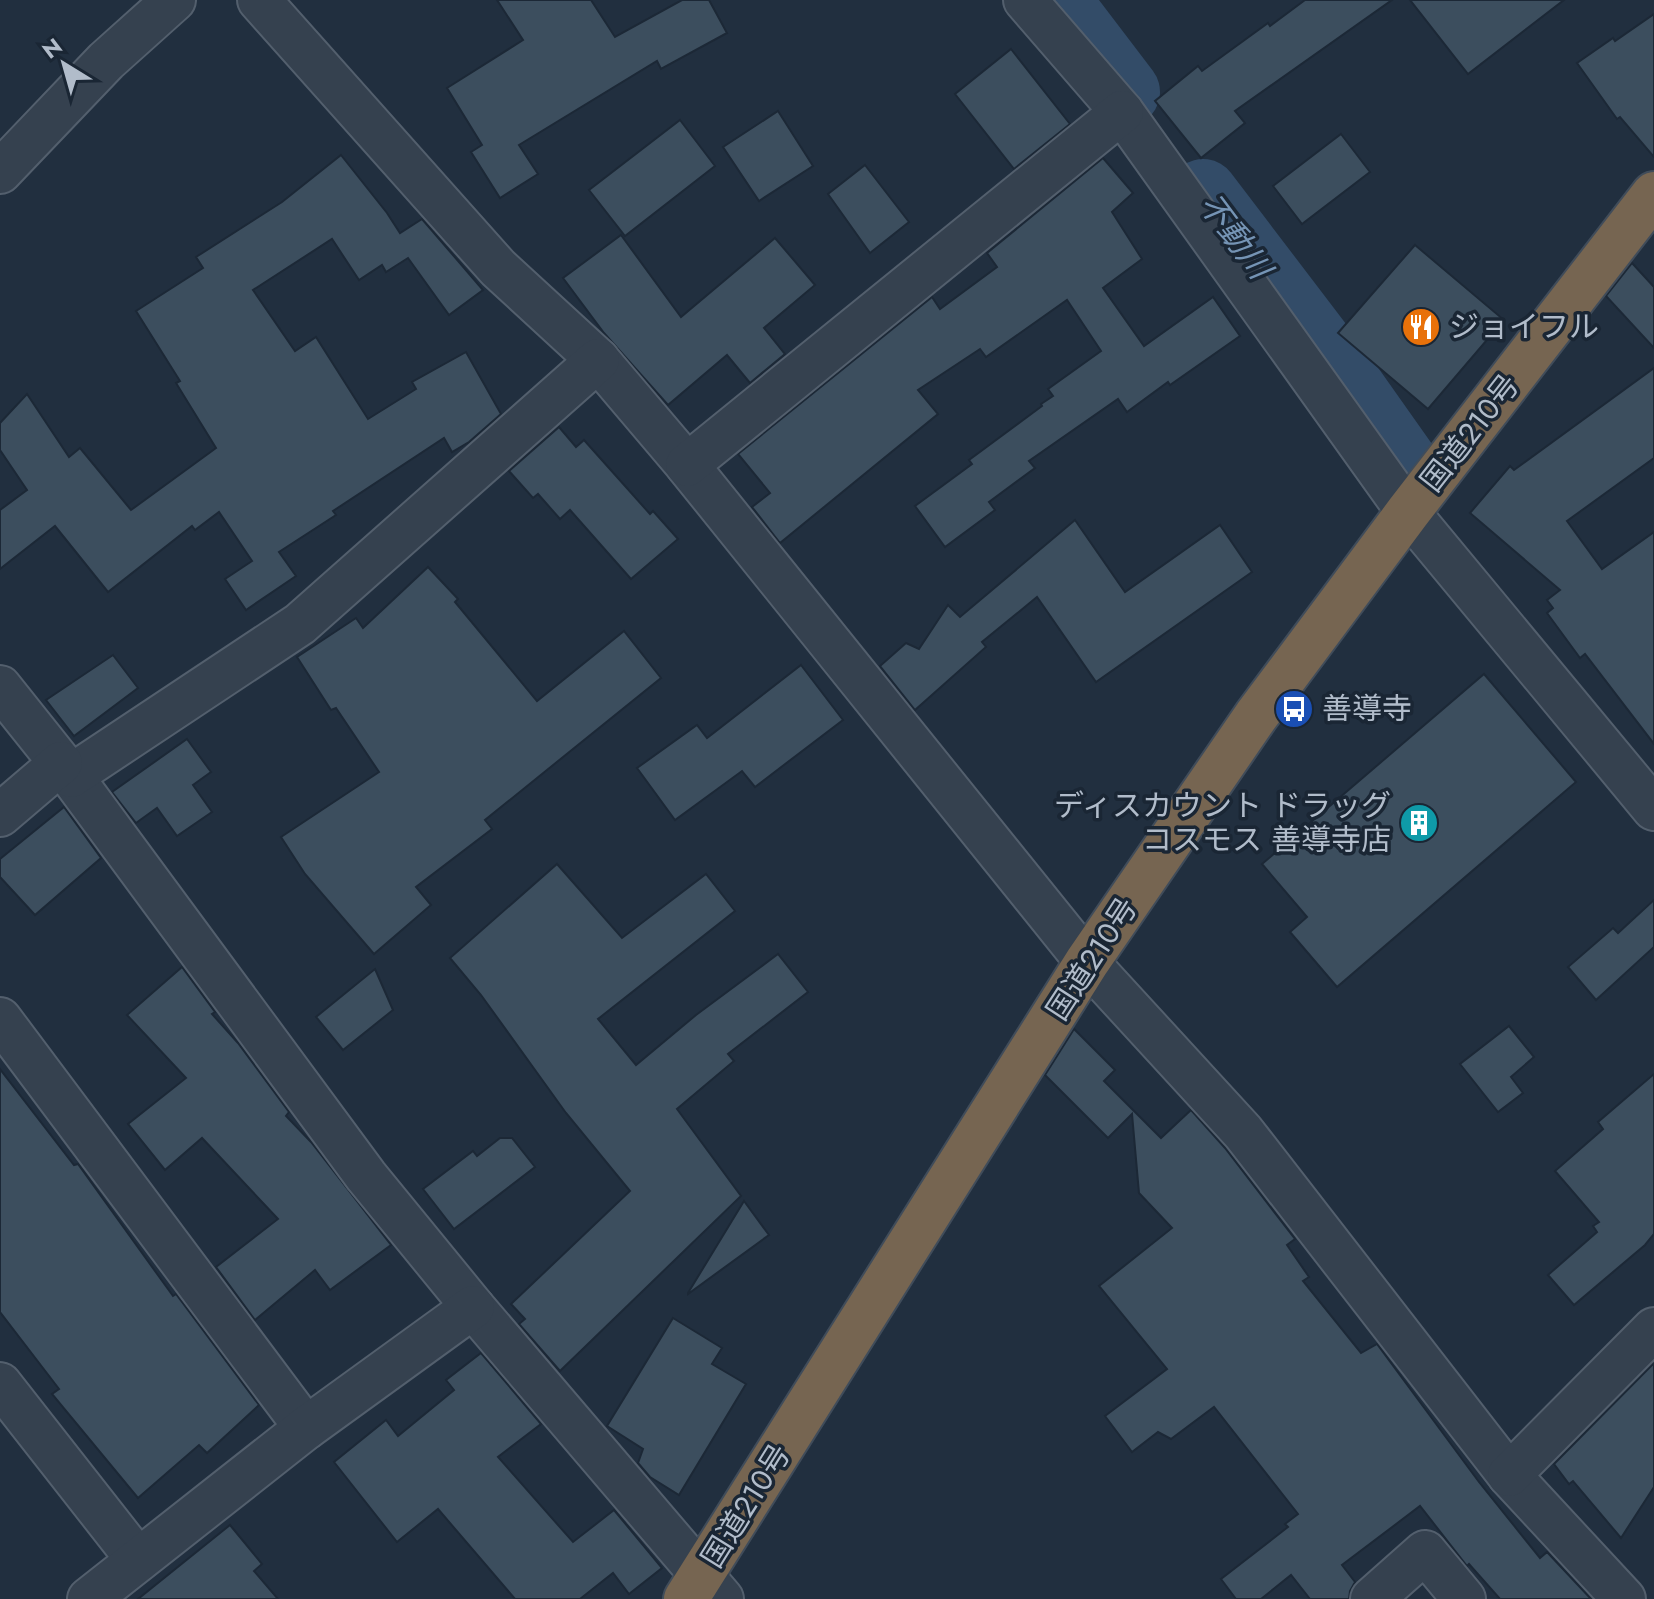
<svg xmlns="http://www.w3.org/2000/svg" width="1654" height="1599" font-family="Jost,'Noto Sans JP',sans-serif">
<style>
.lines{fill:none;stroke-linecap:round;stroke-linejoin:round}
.river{stroke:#334c68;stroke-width:70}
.building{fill:#3c4e5e;stroke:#1c2836;stroke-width:2}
.street-casing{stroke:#535f6d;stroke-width:46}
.highway-casing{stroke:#404c5a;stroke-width:48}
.street{stroke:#35414f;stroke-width:42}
.highway{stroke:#766551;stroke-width:44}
.labels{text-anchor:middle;stroke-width:7;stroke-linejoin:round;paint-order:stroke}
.poi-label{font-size:30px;fill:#b1bcca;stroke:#1a2634;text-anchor:start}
.street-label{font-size:30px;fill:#b1bcca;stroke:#1a2634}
.water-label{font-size:32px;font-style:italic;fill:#7594b5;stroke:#1a2634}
</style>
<rect width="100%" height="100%" fill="#212f3f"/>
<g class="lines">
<g class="river">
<polyline points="1055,0 1125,92"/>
<polyline points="1203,194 1334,366 1411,475"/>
</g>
</g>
<g class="building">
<polygon points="497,0 591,0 615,37 682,0 709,0 727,33 661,69 657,61 519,145 538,174 500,198 471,152 482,145 447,88 523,40"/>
<polygon points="1305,0 1392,0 1235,111 1245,123 1201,158 1155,101 1198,66 1202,71 1268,23 1270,26"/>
<polygon points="1410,0 1564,0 1468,74"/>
<polygon points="1654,14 1654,157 1620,117 1617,119 1577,63 1613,38 1615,41"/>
<polygon points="1011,49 1070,124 1014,169 955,94"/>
<polygon points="778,111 813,166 759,201 723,147"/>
<polygon points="680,120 715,166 625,236 589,190"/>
<polygon points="1341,134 1370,172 1302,224 1273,186"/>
<polygon points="341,155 387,213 400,233 422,219 483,290 449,315 408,258 386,272 382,265 359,280 332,239 253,290 295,351 316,337 368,419 416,389 412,382 466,352 501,414 469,442 452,452 444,438 333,511 336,515 279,552 296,576 246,610 225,579 252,561 219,512 195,530 192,526 108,592 55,526 0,569 0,510 27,490 0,450 0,423 27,394 69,457 80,448 131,510 216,448 176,383 180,381 136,311 203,268 196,257 282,202"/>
<polygon points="1103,158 1133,193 1112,212 1142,259 1103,288 1144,346 1213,297 1240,336 1170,385 1168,382 1127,412 1118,399 1029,461 1035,468 989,502 995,510 945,547 915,506 972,464 969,460 1042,406 1041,404 1053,396 1048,389 1101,351 1067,300 986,357 980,349 918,390 938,414 780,543 752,507 770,493 738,454 932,297 940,309 997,267 987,253"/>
<polygon points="865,165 909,222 870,253 828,194"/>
<polygon points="621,235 681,317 775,238 815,285 764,328 785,354 750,383 727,355 668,405 604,333 563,278"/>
<polygon points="1415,245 1504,320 1428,409 1338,333"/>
<polygon points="1632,263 1654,287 1654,348 1606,296"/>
<polygon points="1654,368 1654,458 1567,521 1602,569 1654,532 1654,744 1585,654 1580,658 1547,613 1553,608 1547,600 1560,590 1470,513 1510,466 1514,470"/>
<polygon points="559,427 576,447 584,440 650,514 653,511 678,539 631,579 570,510 560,519 538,494 533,498 509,471"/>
<polygon points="1075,520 1125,592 1220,525 1252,572 1096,682 1037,597 982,642 986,647 915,710 880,666 906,643 919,649 948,605 960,617"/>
<polygon points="428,567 458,599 455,602 537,701 624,631 661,678 485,820 492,829 416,887 431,905 374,954 305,874 281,837 379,772 336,708 331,710 297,657 356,618 363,628"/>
<polygon points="113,655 138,688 74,736 46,700"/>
<polygon points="801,665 843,720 755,787 742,771 675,820 637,768 697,725 707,738"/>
<polygon points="1484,674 1576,782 1337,987 1290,932 1307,917 1262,864"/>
<polygon points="187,739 211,772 193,785 212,812 177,836 157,808 136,823 112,792"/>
<polygon points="64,807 101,858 35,915 0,877 0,859"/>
<polygon points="557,864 622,938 706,874 735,911 598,1019 636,1065 696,1015 778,954 808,992 728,1054 734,1061 677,1109 741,1196 560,1371 519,1324 525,1319 511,1304 630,1191 566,1113 481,995 450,958"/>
<polygon points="1654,900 1654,947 1596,1000 1568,967 1613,928 1618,933"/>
<polygon points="182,967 215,1012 212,1014 238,1043 289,1112 286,1116 311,1142 391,1245 330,1290 315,1270 255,1320 216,1267 278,1219 202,1138 165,1170 128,1124 186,1078 127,1015"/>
<polygon points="375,969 393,1010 343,1050 316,1017"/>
<polygon points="1509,1026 1534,1057 1511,1077 1523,1093 1498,1112 1460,1064"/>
<polygon points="1074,1029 1115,1070 1104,1081 1161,1138 1191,1110 1225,1148 1295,1239 1287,1245 1309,1277 1303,1281 1361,1353 1377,1344 1479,1482 1540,1558 1547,1552 1591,1599 1500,1599 1469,1564 1467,1566 1420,1506 1342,1565 1355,1582 1350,1591 1349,1599 1310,1599 1291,1575 1261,1599 1236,1599 1221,1579 1288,1527 1285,1524 1298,1514 1214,1407 1171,1439 1158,1432 1132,1452 1105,1416 1167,1369 1099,1286 1172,1228 1139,1193 1132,1114 1108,1138 1045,1075"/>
<polygon points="0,1069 74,1165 78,1164 173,1296 176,1294 259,1405 207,1453 199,1445 138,1498 52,1394 59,1389 0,1312"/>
<polygon points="1654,1074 1654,1234 1645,1245 1574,1305 1548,1275 1597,1232 1593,1226 1599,1222 1555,1171 1603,1129 1598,1122"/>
<polygon points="500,1138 512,1138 535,1167 454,1229 423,1189 473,1151 477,1156"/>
<polygon points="744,1201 769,1235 688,1294 688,1293"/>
<polygon points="673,1318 722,1348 712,1364 746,1384 679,1495 650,1477 638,1463 643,1449 607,1426"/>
<polygon points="481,1353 541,1424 498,1457 573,1542 614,1510 662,1568 629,1594 613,1573 580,1599 515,1599 438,1509 397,1542 334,1462 386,1420 398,1436 454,1390 446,1380"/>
<polygon points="1654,1363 1654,1487 1621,1538 1573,1481 1569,1484 1554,1464"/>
<polygon points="230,1525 262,1564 254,1571 278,1599 138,1599"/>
</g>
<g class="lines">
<g class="street-casing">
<g id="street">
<polyline points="259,0 498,268 598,360 687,465 1087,962 1243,1132 1509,1475 1624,1599"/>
<polyline points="1025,0 1122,112 1408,512 1654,809"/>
<polyline points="0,172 106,61 174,0"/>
<polyline points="687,465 1122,112"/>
<polyline points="0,687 71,776 366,1176 473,1307 722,1599"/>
<polyline points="71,776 300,624 598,360"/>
<polyline points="0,815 61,763"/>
<polyline points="0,1019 306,1428"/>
<polyline points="0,1384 138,1560"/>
<polyline points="1509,1475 1654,1329"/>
<polyline points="89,1599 306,1428 473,1307"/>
<polyline points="1372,1599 1425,1552 1464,1599"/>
</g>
</g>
<g class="highway-casing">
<polyline id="highway" points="686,1599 1087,962 1256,716 1408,512 1654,194"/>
</g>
<use href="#street" class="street"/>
<use href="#highway" class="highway"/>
</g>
<defs>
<g id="restaurant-disc" transform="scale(2)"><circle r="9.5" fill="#e8710a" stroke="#1a2634"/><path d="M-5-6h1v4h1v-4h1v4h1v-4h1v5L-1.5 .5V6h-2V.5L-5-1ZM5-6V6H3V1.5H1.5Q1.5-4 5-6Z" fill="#fff"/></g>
<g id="bus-disc" transform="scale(2)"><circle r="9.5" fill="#1a4fb4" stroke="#1a2634"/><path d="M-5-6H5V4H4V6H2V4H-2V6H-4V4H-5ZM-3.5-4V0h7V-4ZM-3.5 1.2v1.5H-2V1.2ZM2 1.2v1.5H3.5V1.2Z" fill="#fff"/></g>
<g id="building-disc" transform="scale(2)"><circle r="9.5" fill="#0f9aa8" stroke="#1a2634"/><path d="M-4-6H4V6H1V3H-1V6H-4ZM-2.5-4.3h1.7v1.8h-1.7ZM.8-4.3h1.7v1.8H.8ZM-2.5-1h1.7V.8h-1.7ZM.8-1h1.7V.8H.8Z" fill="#fff"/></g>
</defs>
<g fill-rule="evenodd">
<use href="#restaurant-disc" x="1421" y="327"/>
<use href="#bus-disc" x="1294" y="709"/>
<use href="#building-disc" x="1419" y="823"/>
</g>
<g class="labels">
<g class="poi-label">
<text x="1449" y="337">ジョイフル</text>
<text x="1322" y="719">善導寺</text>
<text x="1391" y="816" text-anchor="end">ディスカウント ドラッグ<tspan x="1391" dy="34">コスモス 善導寺店</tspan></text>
</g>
<g class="street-label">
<text transform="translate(1470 433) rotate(-52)" y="10">国道210号</text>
<text transform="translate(1092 959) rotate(-57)" y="10">国道210号</text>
<text transform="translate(746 1506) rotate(-58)" y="10">国道210号</text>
</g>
<g class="water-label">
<text transform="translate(1235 236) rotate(53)" y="11">不動川</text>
</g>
</g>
<g transform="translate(64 64) rotate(323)" stroke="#1a2634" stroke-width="6" paint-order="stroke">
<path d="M0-6L14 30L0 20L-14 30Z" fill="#b1bcca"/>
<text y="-12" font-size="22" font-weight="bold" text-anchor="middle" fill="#b1bcca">N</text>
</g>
</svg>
